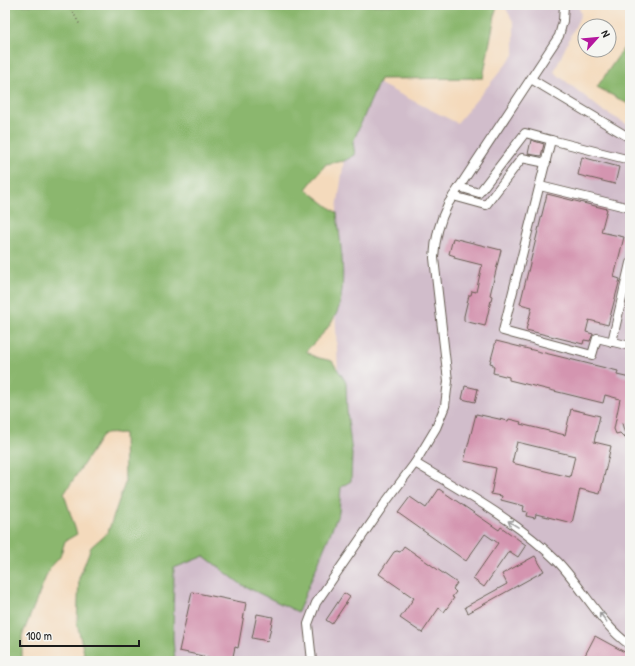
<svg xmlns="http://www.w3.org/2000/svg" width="635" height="666" font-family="'Patrick Hand',sans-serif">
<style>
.industrial{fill:#d1bdcb}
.forest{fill:#8bb76e;stroke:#546a45}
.building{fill:#d495b0;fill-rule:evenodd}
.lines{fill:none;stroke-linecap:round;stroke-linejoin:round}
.minor-casing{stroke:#685e54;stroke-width:10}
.path{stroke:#685e54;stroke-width:1.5;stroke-dasharray:1 3;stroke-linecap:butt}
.minor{stroke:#fff;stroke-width:8}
.oneway{stroke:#999}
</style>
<rect width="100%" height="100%" fill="#f6f6f2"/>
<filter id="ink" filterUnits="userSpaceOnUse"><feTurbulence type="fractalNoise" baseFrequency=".025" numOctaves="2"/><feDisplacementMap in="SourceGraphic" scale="8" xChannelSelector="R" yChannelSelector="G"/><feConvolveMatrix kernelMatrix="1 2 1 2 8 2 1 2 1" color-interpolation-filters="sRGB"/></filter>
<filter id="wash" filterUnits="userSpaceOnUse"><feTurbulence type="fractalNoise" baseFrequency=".012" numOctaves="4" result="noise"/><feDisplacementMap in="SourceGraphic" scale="16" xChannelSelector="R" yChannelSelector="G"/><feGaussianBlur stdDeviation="0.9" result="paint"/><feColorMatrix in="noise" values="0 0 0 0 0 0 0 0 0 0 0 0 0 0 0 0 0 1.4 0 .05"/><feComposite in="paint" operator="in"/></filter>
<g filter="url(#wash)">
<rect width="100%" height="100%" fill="#f4dabc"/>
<polygon class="industrial" points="504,5 578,5 581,14 554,72 602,110 630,126 630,661 167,661 164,563 342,455 332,243 345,153 370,79 457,123 514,55 514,23"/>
<g class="forest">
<path d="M5 5H285L289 11 305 5H497L483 78 380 79 353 142 355 155 344 161 326 164 306 189 337 213C340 243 347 277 339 307 334 324 318 339 306 351L315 357 332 361 346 382 347 411 352 454 351 481 341 487 339 512 298 612 242 585 204 556 174 568 173 639 175 661H81L84 653 77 624 79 578 91 547 108 532 125 483 124 433 103 434 64 494 77 534 65 541 60 557 49 569 22 636V661H5Z"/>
<polygon points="630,39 630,105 597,87"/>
</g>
<g id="blocks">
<g class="building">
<polygon points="531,140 544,144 541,156 528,154"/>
<polygon points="582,157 619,167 615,184 578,175"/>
<polygon points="547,194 607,209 601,232 624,237 614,277 620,279 608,325 589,320 586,332 593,334 590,341 584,340 583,344 526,330 532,307 520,304"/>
<polygon points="453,238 501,250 490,295 492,296 485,326 464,321 464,316 469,295 471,295 472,291 476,292 482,265 454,258 455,256 449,254"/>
<polygon points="496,341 618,371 617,375 630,378 630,417 628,424 622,423 626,439 620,433 616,434 614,429 620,399 605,395 603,403 509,380 509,377 493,373 494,367 493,367 493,364 490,363"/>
<polygon points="465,386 478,389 475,402 462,399"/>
<path d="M571 409 600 416 594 442 611 446 600 494 580 489 572 523 536 514 535 518 526 516 527 512 523 511 524 506 501 500 502 496 491 494 496 468 464 461 476 414 508 421 509 419 521 422 520 424 565 435ZM517 442 575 456 570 477 512 463Z"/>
<polygon points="439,489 499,530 501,527 526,545 518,557 509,551 484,587 473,579 498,543 485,534 466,561 398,513 410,497 426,508"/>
<polygon points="404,546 457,583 453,589 456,592 452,597 454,598 444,612 439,608 422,633 400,618 414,598 379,574 394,552 397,551 400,552"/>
<polygon points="535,556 544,571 468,613 465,607 507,584 502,574"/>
<polygon points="192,592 246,603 238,648 235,647 232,661 222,659 222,660 179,651"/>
<polygon points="344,593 350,597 332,624 326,620"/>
<polygon points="257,614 273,617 268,641 252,638"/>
<polygon points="595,636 630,655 630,661 582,661"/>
</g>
</g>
</g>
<g filter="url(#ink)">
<use href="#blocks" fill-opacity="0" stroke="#685e54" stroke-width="1"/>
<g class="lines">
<g class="minor-casing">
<g id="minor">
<polyline points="531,79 630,138"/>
<polyline points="630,160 551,140 503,331 592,355 597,338 630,346"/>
<polyline points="540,186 630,208"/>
<polyline points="459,187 479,193 525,133 551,140"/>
<polyline points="453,196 486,205 522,158 546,163"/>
<polyline points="612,342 630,263"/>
<path d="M415 463C465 493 517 521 558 562 583 588 601 625 630 645"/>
<path d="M312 661 308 624 316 603 385 503 415 463 436 428 445 406 448 381 434 258C435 237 439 222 448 204L559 36 563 21 564 5"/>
</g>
</g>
<polyline class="path" points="69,5 80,25"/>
<use href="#minor" class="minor"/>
</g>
<defs><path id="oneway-shaft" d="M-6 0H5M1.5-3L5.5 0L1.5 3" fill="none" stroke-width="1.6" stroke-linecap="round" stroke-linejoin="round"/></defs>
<g class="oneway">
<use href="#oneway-shaft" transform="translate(513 524) rotate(-148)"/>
<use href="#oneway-shaft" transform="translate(603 617) rotate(-127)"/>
</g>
</g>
<rect width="635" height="666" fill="none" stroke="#f6f6f2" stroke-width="20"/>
<g transform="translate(597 38) rotate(63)"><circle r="19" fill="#f6f6f2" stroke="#9f9f9c"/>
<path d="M0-3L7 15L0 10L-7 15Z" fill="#b5179e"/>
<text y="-6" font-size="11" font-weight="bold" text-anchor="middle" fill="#1c1c1c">N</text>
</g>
<path d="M20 640v6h119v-6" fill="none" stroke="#1c1c1c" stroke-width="2"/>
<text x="26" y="640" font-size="12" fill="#1c1c1c" stroke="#f6f6f2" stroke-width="3" paint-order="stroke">100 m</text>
</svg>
